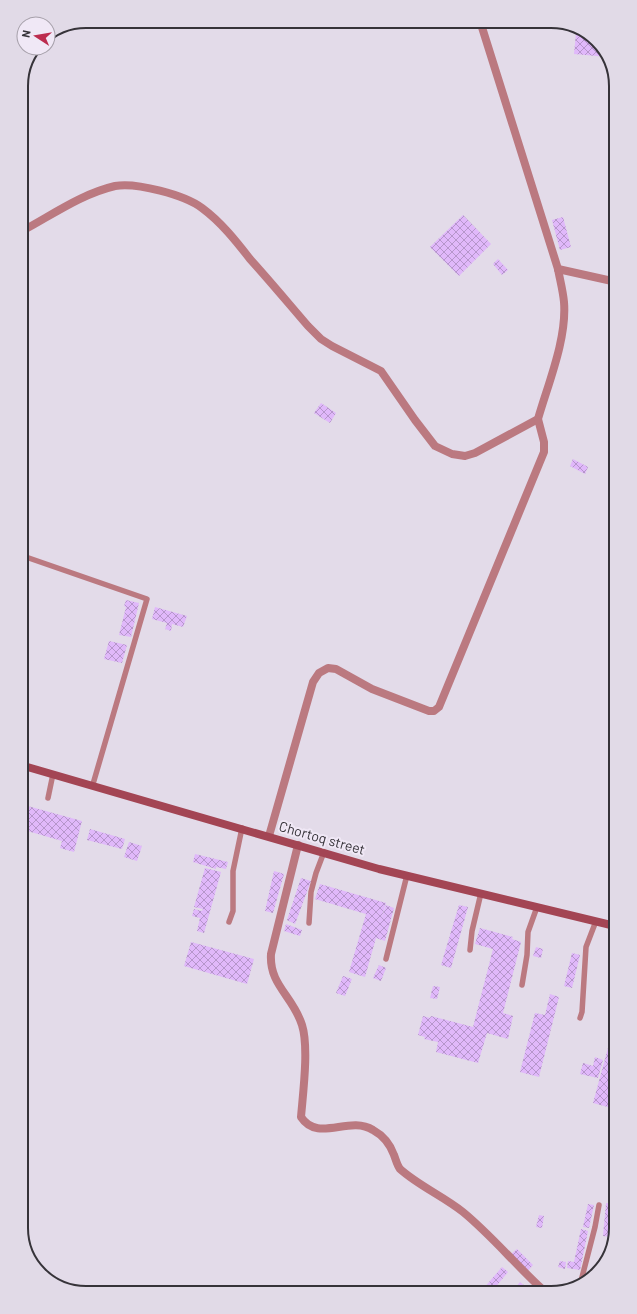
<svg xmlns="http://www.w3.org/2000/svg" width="637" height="1314" font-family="Barlow,sans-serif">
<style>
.building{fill:url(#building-cross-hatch)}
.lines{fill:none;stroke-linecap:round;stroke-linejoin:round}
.lane{stroke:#bb7980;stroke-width:5.5}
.street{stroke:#bb7980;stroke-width:8}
.secondary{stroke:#a34554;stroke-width:8}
.labels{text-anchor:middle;stroke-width:4;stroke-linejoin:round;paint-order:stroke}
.street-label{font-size:14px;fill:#363339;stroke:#f0e8f6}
.rim{fill:none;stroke:#363339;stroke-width:2}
</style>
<defs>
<pattern id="building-cross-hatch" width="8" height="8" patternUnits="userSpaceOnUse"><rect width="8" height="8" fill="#e0b8fa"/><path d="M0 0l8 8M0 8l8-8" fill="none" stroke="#b696cb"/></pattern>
</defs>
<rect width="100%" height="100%" fill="#e3dbe9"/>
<g class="building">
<polygon points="576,33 590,34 608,57 574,54"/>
<polygon points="463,215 491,244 459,276 430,247"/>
<polygon points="563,217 571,247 560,250 552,220"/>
<polygon points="498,259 508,270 502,275 493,264"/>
<polygon points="321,403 336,413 330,423 314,413"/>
<polygon points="573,459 588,467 585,474 570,466"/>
<polygon points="126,600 139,603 131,637 119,635 126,607 124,606"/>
<polygon points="155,607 187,616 183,627 172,624 171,631 165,629 167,623 152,619"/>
<polygon points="109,641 127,645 122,663 104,659"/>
<polygon points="24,805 82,821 74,852 60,848 62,841 24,830"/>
<polygon points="90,829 125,839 122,849 87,840"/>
<polygon points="129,842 142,846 137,861 124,857"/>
<polygon points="195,854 228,862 226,869 216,867 216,869 193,862"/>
<polygon points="205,868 221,872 204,933 197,931 200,918 192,916 194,909 202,911 203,909 194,907"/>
<polygon points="274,871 284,874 273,913 265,911"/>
<polygon points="301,878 311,881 295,924 287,920"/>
<polygon points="320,884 386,903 381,920 386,905 394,908 385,941 376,938 365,977 349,972 366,914 315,899"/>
<polygon points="459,905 468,907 451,968 441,965"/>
<polygon points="286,924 302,930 300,936 284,931"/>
<polygon points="480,928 513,937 512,939 521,942 503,1013 513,1016 508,1039 487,1033 478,1063 436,1052 438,1042 424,1039 425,1037 418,1035 423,1016 430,1018 431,1016 473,1027 493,949 475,944"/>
<polygon points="191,942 254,959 247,984 184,966"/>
<polygon points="536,947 543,949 541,958 533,956"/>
<polygon points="572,953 580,955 572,988 564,986"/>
<polygon points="379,965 386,968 381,981 373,978"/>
<polygon points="343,976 352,979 345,996 336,993"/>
<polygon points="433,986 440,987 437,999 430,998"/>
<polygon points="550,994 559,997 539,1077 520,1072 535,1013 545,1015"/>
<polygon points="615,1022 615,1109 593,1103"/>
<polygon points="595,1057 603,1060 598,1078 580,1074 583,1063 593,1066"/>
<polygon points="606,1203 615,1204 612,1237 603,1236"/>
<polygon points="588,1204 594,1205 589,1228 583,1227"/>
<polygon points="539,1215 544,1216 542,1228 536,1227"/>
<polygon points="581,1229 588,1231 580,1270 567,1268 568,1261 574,1262"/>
<polygon points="517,1249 533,1265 527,1272 510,1255"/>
<polygon points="560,1261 566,1262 565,1269 558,1267"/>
<polygon points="502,1267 508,1272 494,1289 483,1289"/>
<polygon points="520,1282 525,1286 523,1289 514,1289"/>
</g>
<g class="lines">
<g class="lane">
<polyline points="23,556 147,599 93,784"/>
<polyline points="48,798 53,774"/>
<polyline points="229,922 233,911 233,871 242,828"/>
<polyline points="309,923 311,892 316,873 324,852"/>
<polyline points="470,950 472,931 481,893"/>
<polyline points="386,959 407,875"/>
<polyline points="522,985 527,955 528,932 537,907"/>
<polyline points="580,1018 582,1012 586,947 596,921"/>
<polyline points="580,1285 595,1227 599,1205"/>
</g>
<g class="street">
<path d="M22 231C52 215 81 194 115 186 136 182 185 195 202 208 221 222 236 241 250 259 270 281 289 304 308 326L321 339 332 346 381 371 415 420 435 446 452 454 465 456 475 453 538 419C548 384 567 339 564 302 563 291 560 280 558 269L480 21"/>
<polyline points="558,269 612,281"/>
<polyline points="269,836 313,682 319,673 328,668 336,669 372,689 429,711 434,711 439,707 544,452 544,442 538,419"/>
<path d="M298 845 271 954C269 985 293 996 302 1025 309 1047 303 1093 301 1117 318 1143 349 1115 373 1130 384 1136 390 1144 394 1155 396 1160 397 1165 400 1169 419 1186 443 1196 463 1212 491 1235 514 1263 541 1288"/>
</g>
<polyline class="secondary" points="24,766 379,869 615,926"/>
</g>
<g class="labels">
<g class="street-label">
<text transform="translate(322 838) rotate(16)" y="5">Chortoq street</text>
</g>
</g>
<path d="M0 0H637V1314H0ZM86 28H551A58 58 0 0 1 609 86V1228A58 58 0 0 1 551 1286H86A58 58 0 0 1 28 1228V86A58 58 0 0 1 86 28Z" fill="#e1dae7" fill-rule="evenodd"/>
<path class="rim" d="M86 28H551A58 58 0 0 1 609 86V1228A58 58 0 0 1 551 1286H86A58 58 0 0 1 28 1228V86A58 58 0 0 1 86 28Z"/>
<g transform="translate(36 36) rotate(282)"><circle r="19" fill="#f0e8f6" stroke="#a6a0aa"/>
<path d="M0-3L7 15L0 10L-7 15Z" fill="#bc2c4f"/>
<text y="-6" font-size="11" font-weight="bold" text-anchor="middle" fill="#363339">N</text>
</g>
</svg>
